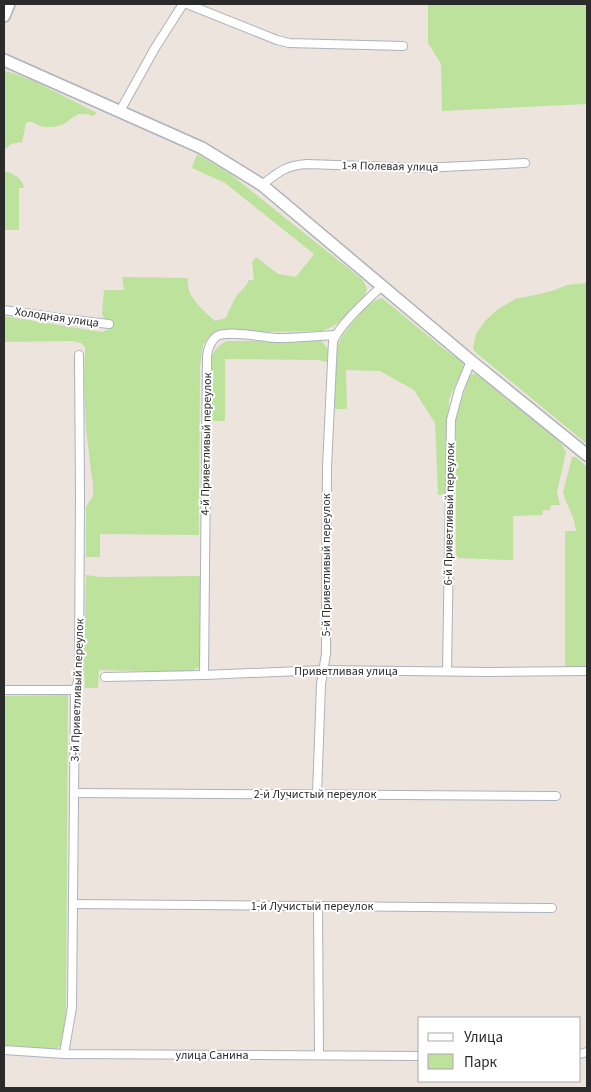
<svg xmlns="http://www.w3.org/2000/svg" width="591" height="1092" font-family="'Source Sans 3',sans-serif">
<style>
.green{fill:#bce29c}
.lines{fill:none;stroke-linecap:round;stroke-linejoin:round}
.street-casing{stroke:#aeb2bb;stroke-width:10}
.secondary-casing{stroke:#aeb2bb;stroke-width:14}
.street{stroke:#fff;stroke-width:8}
.secondary{stroke:#fff;stroke-width:11}
.labels{text-anchor:middle;stroke-width:4;stroke-linejoin:round;paint-order:stroke}
.street-label{font-size:12px;fill:#2b2b2b;stroke:#fff}
</style>
<rect width="100%" height="100%" fill="#ede4de"/>
<g class="green">
<polygon points="428,4 587,4 587,104 442,111 441,64 428,43"/>
<path d="M4 71 13 73 36 82 97 113 93 116C80 112 78 113 68 121 66 122 63 125 61 125 56 127 45 128 41 126 34 124 34 120 26 123L22 142 11 144 4 150Z"/>
<path d="M197 154 229 173 363 280 367 288 365 296 345 317 334 326 322 331 262 332 229 330 215 333 210 336 203 345 200 367 199 535 100 534V557H86V507L93 496V483L91 472 86 428 84 385 85 347 81 343 71 341 4 342V316L102 332 109 329 102 314 104 290H124L122 277 188 278C185 296 203 310 215 321L226 318C229 310 233 301 238 294 243 289 246 287 249 280H254L252 262 256 257 278 274 296 277 314 254 225 183 192 168Z"/>
<path d="M4 171C12 172 23 179 24 188H19V230H4Z"/>
<polygon points="587,283 587,444 474,351 473,347 476,334 485,321 497,310 515,299 535,295 555,290 567,285"/>
<path d="M382 298 444 349 462 362 464 366 449 399 446 494 438 495 435 423 414 390 380 371 346 370 347 409H335C335 392 333 357 339 342 343 333 351 324 358 316 365 308 371 301 382 298Z"/>
<path d="M321 340 328 349 327 362 318 360 225 359V421H211V358C215 349 219 345 227 341Z"/>
<polygon points="471,374 476,374 555,438 562,445 566,452 557,492 560,505 551,505 550,510 543,510 542,515 513,516 513,560 456,558 456,417 469,377"/>
<polygon points="572,457 576,457 587,467 587,668 565,667 565,531 576,531 574,520 565,499 563,492"/>
<polygon points="86,575 100,577 200,576 200,667 189,672 99,670 98,688 85,688 84,663"/>
<polygon points="68,695 66,1012 62,1045 54,1050 4,1048 4,696"/>
</g>
<g class="lines">
<g class="street-casing">
<g id="street">
<polyline points="187,4 277,40 289,43 403,46"/>
<polyline points="120,111 155,48 183,4"/>
<path d="M262 185C277 173 286 165 307 164L422 168 525 163"/>
<polyline points="4,310 65,319 109,324"/>
<polyline points="447,671 451,420 459,390 471,361"/>
<path d="M204 675 207 356C208 348 210 341 217 336 229 330 261 337 276 338 295 338 316 336 335 335"/>
<polyline points="105,677 204,675 323,670 488,672 587,671"/>
<polyline points="4,690 75,690"/>
<polyline points="74,793 556,796"/>
<path d="M317 794 321 684 326 654 327 467 333 341C341 323 367 300 382 286"/>
<polyline points="73,904 552,908"/>
<polyline points="318,906 319,1055"/>
<polyline points="4,1050 64,1054 420,1056"/>
<polyline points="64,1054 72,1007 75,690 78,682 79,671 80,493 79,355"/>
<polyline points="580,1054 587,1052"/>
</g>
</g>
<g class="secondary-casing">
<g id="secondary">
<polyline points="4,16 9,4"/>
<polyline points="4,60 202,148 246,175 262,185 471,361 587,455"/>
</g>
</g>
<use href="#street" class="street"/>
<use href="#secondary" class="secondary"/>
</g>
<g class="labels">
<g class="street-label">
<text transform="translate(390 166) rotate(1)" y="4">1-я Полевая улица</text>
<text transform="translate(57 317) rotate(8)" y="4">Холодная улица</text>
<text transform="translate(206 444) rotate(-89)" y="4">4-й Приветливый переулок</text>
<text transform="translate(449 514) rotate(-89)" y="4">6-й Приветливый переулок</text>
<text transform="translate(326 565) rotate(-90)" y="4">5-й Приветливый переулок</text>
<text x="346" y="675">Приветливая улица</text>
<text transform="translate(77 690) rotate(-88)" y="4">3-й Приветливый переулок</text>
<text x="315" y="798">2-й Лучистый переулок</text>
<text x="312" y="910">1-й Лучистый переулок</text>
<text x="212" y="1059">улица Санина</text>
</g>
</g>
<rect width="591" height="1092" fill="none" stroke="#2b2b2b" stroke-width="10"/>
<rect x="418" y="1017" width="162" height="65" fill="#ffffff" stroke="#aaaaaa"/>
<rect x="428" y="1033" width="25" height="8" fill="#ffffff" stroke="#aaaaaa"/>
<text x="464" y="1042" font-size="15" fill="#2b2b2b">Улица</text>
<rect x="428" y="1054" width="25" height="15" fill="#bce29c" stroke="#aaaaaa"/>
<text x="464" y="1067" font-size="15" fill="#2b2b2b">Парк</text>
</svg>
